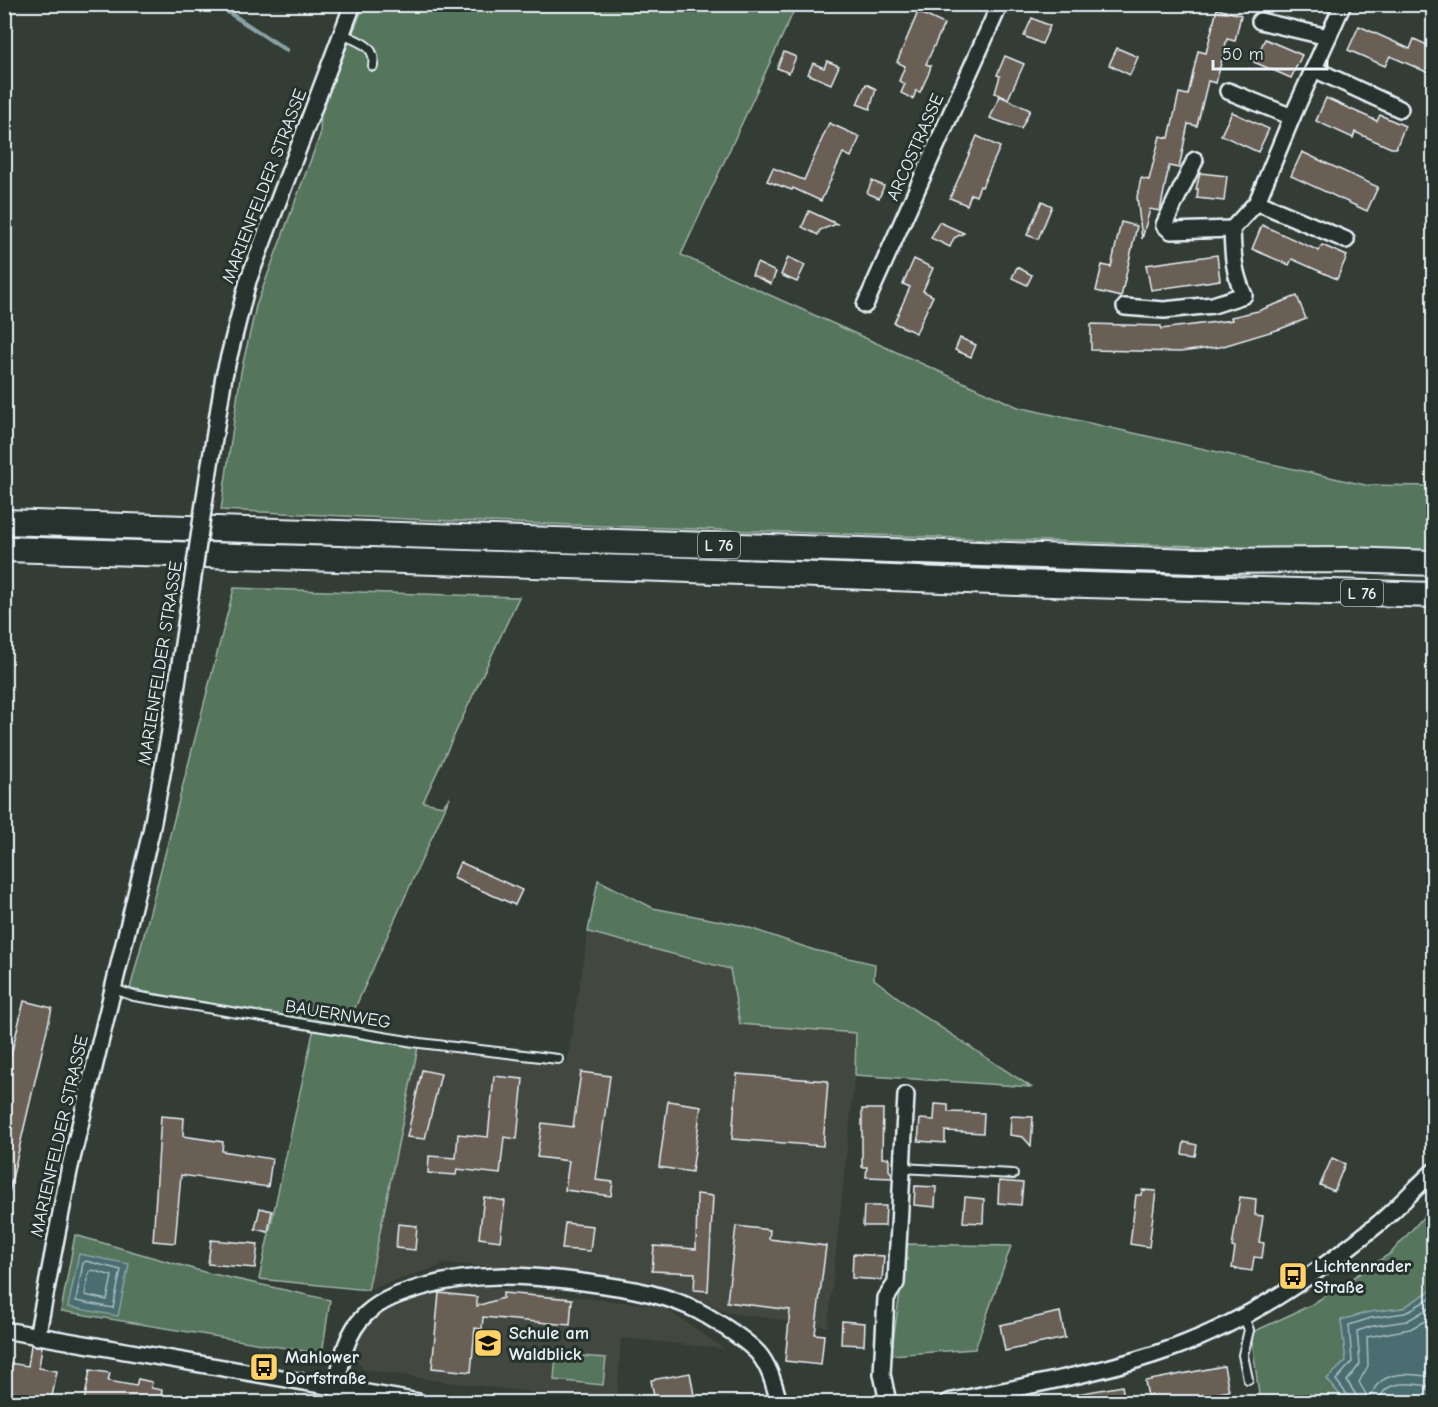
<svg xmlns="http://www.w3.org/2000/svg" width="1438" height="1407" font-family="'Comic Neue',sans-serif">
<style>
.built{fill:#43463f}
.green{fill:#55745c;stroke:#9eb2aa;stroke-width:1.5}
.water{fill:#496d6f;stroke:#89a2a6;stroke-width:1.5}
.lines{fill:none;stroke-linecap:round;stroke-linejoin:round}
.shore{stroke:#a8bcc1;stroke-width:1.5}
.stream{stroke:#89a2a6;stroke-width:4.5}
.building{fill:#695e55;stroke:#e8f1f8;stroke-width:1.5}
.service-casing{stroke:#e8f1f8;stroke-width:12}
.minor-casing{stroke:#e8f1f8;stroke-width:20}
.primary-casing{stroke:#e8f1f8;stroke-width:28}
.service{stroke:#26332d;stroke-width:8}
.minor{stroke:#26332d;stroke-width:15}
.primary{stroke:#26332d;stroke-width:24}
.minor-bridge-casing{stroke:#e8f1f8;stroke-width:20;stroke-linecap:butt}
.minor-bridge{stroke:#26332d;stroke-width:15}
.labels{text-anchor:middle;stroke-width:6;stroke-linejoin:round;paint-order:stroke}
.shield{fill:#26332d;stroke:#aeb8bb;stroke-width:1.5}
.shield-label{font-size:16px;font-weight:bold;fill:#e8f1f8}
.street-label{font-size:18px;fill:#e8f1f8;stroke:#26332d}
.poi-label{font-size:18px;font-weight:bold;fill:#e8f1f8;stroke:#26332d;text-anchor:start}
</style>
<rect width="100%" height="100%" fill="#333c35"/>
<filter id="ink" filterUnits="userSpaceOnUse"><feTurbulence type="fractalNoise" baseFrequency=".0167" numOctaves="2"/><feDisplacementMap in="SourceGraphic" scale="12" xChannelSelector="R" yChannelSelector="G"/><feConvolveMatrix kernelMatrix="1 2 1 2 8 2 1 2 1" color-interpolation-filters="sRGB"/></filter>
<g filter="url(#ink)">
<g class="built">
<polygon points="588,932 730,969 740,1024 856,1033 855,1075 828,1327 724,1312 701,1300 594,1272 446,1264 368,1290 418,1047 567,1063"/>
<polygon points="465,1285 662,1306 725,1349 621,1338 617,1402 437,1381 363,1369 353,1355 360,1322 423,1296"/>
</g>
<g class="green">
<polygon points="797,4 681,255 1018,407 1365,485 1433,486 1434,554 427,520 221,510 241,372 256,306 320,135 321,111 364,5"/>
<polygon points="234,588 519,597 423,802 443,806 450,797 346,1028 130,989"/>
<polygon points="598,880 653,908 741,925 814,950 875,964 874,979 913,1009 1031,1087 855,1075 856,1033 740,1024 730,969 588,932"/>
<polygon points="314,1028 418,1047 368,1290 259,1279"/>
<polygon points="1433,1209 1433,1289 1403,1308 1370,1312 1341,1320 1346,1361 1327,1379 1346,1402 1260,1402 1251,1333 1311,1305 1391,1253 1426,1214"/>
<polygon points="75,1235 204,1272 330,1300 322,1354 61,1311"/>
<polygon points="907,1244 1011,1246 975,1349 891,1355"/>
<polygon points="556,1354 606,1358 603,1385 554,1380"/>
</g>
<g class="water">
<polygon points="79,1254 129,1264 118,1316 68,1307"/>
<polygon points="1433,1289 1433,1400 1406,1396 1385,1402 1346,1402 1327,1379 1346,1361 1341,1320 1370,1312 1403,1308"/>
</g>
<g class="lines">
<g class="shore">
<polygon points="86,1261 121,1270 113,1308 76,1301 83,1263"/>
<polygon points="92,1270 112,1276 107,1300 85,1295 89,1272"/>
<path d="M1434 1316 1410 1329 1367 1337 1368 1366 1359 1382 1367 1396 1369 1397C1372 1394 1374 1389 1377 1385 1391 1369 1415 1375 1434 1377"/>
<polyline points="1350,1402 1349,1397 1336,1380 1352,1362 1349,1325 1371,1318 1405,1313 1434,1296"/>
<polyline points="1358,1402 1356,1395 1347,1381 1360,1364 1357,1331 1373,1326 1407,1321 1434,1305"/>
<path d="M1380 1402C1382 1377 1416 1384 1434 1387"/>
</g>
<polyline class="stream" points="216,4 286,50"/>
</g>
<g class="building">
<polygon points="1217,9 1241,15 1235,41 1227,39 1216,83 1208,81 1197,126 1188,124 1179,168 1169,166 1160,211 1150,209 1142,239 1137,197 1141,178 1149,180 1160,136 1169,138 1179,93 1188,95 1198,51 1206,53"/>
<polygon points="918,12 944,24 926,64 931,66 928,75 920,92 916,91 913,99 901,93 905,84 899,81 905,66 897,62"/>
<polygon points="1032,18 1050,26 1042,44 1024,36"/>
<polygon points="1359,26 1410,49 1414,39 1434,48 1434,63 1429,73 1390,56 1385,66 1348,50"/>
<polygon points="1265,39 1302,55 1291,78 1254,62"/>
<polygon points="1117,48 1138,57 1130,75 1109,65"/>
<polygon points="784,52 796,57 789,73 777,68"/>
<polygon points="1005,56 1024,64 1008,99 995,93 1000,76 997,75"/>
<polygon points="827,61 839,66 831,84 808,74 813,63 824,68"/>
<polygon points="866,84 876,89 870,109 857,104"/>
<polygon points="1000,96 1030,110 1021,129 990,118"/>
<polygon points="1326,98 1377,121 1380,115 1405,126 1396,148 1391,148 1355,132 1353,138 1316,121"/>
<polygon points="1232,112 1269,129 1258,152 1221,135"/>
<polygon points="829,123 860,137 851,157 843,153 821,201 793,188 792,190 767,181 773,168 804,180"/>
<polygon points="977,136 1000,147 982,187 980,186 976,196 971,194 967,205 950,198"/>
<polygon points="1302,152 1378,187 1367,211 1291,176"/>
<polygon points="1200,173 1227,176 1224,201 1197,198 1198,189 1196,189"/>
<polygon points="872,181 884,186 879,198 867,193"/>
<polygon points="1042,201 1052,206 1038,239 1027,235"/>
<polygon points="809,211 837,224 820,230 818,235 802,227"/>
<polygon points="939,222 964,233 954,238 950,247 931,238"/>
<polygon points="1121,222 1137,226 1121,297 1096,291 1102,265 1111,267"/>
<polygon points="1262,225 1319,251 1322,245 1347,256 1337,279 1292,259 1289,265 1252,249"/>
<polygon points="1217,255 1220,280 1151,290 1146,265"/>
<polygon points="788,257 805,265 797,282 781,275"/>
<polygon points="914,259 933,268 923,291 933,296 916,333 894,323 910,287 903,284"/>
<polygon points="757,263 776,272 771,284 752,275"/>
<polygon points="1017,267 1032,275 1027,285 1012,278"/>
<polygon points="1297,296 1306,319 1280,329 1220,347 1180,352 1091,350 1091,324 1161,326 1161,329 1232,320 1231,317 1258,311"/>
<polygon points="960,338 976,345 971,357 955,350"/>
<polygon points="460,862 522,890 515,905 453,878"/>
<polygon points="24,1001 52,1008 9,1192 4,1191 4,1084"/>
<polygon points="422,1070 441,1074 425,1139 407,1137"/>
<polygon points="581,1072 610,1076 596,1180 613,1182 611,1196 565,1190 569,1161 537,1157 542,1123 573,1127"/>
<polygon points="737,1074 828,1081 823,1146 732,1139"/>
<polygon points="494,1076 523,1079 517,1139 504,1137 500,1174 457,1169 456,1175 428,1173 429,1156 456,1158 458,1134 488,1137"/>
<polygon points="668,1101 701,1106 692,1172 659,1167"/>
<polygon points="935,1104 948,1105 948,1112 984,1113 983,1133 945,1131 945,1143 918,1141 920,1119 934,1120"/>
<polygon points="862,1109 883,1109 882,1158 889,1158 889,1170 892,1174 892,1178 866,1177 867,1167 862,1167"/>
<polygon points="161,1116 184,1118 183,1136 223,1142 222,1151 272,1159 268,1187 181,1175 175,1243 153,1241"/>
<polygon points="1011,1116 1033,1117 1031,1146 1023,1137 1010,1135"/>
<polygon points="1184,1142 1197,1145 1195,1156 1182,1154"/>
<polygon points="1332,1158 1345,1164 1334,1191 1320,1185"/>
<polygon points="999,1181 1023,1183 1021,1205 998,1203"/>
<polygon points="915,1186 936,1187 935,1207 914,1205"/>
<polygon points="1142,1190 1156,1191 1149,1247 1130,1244 1136,1195 1141,1195"/>
<polygon points="697,1194 713,1196 708,1291 694,1290 695,1273 652,1271 654,1246 696,1249"/>
<polygon points="484,1197 505,1201 500,1241 479,1238"/>
<polygon points="965,1197 984,1199 983,1223 963,1222"/>
<polygon points="1240,1197 1256,1199 1255,1215 1263,1216 1259,1242 1264,1243 1262,1258 1254,1257 1252,1271 1232,1268 1235,1248 1232,1247"/>
<polygon points="864,1206 886,1206 885,1226 863,1226"/>
<polygon points="260,1208 272,1211 268,1232 255,1229"/>
<polygon points="565,1223 593,1226 590,1251 562,1249"/>
<polygon points="398,1224 417,1226 415,1250 396,1248"/>
<polygon points="736,1226 770,1230 769,1239 826,1246 815,1334 824,1335 821,1365 785,1361 790,1310 727,1302"/>
<polygon points="211,1240 258,1244 255,1268 208,1264"/>
<polygon points="853,1254 884,1256 882,1280 852,1278"/>
<polygon points="439,1293 477,1297 477,1306 503,1298 503,1293 572,1299 570,1325 483,1317 482,1329 475,1328 471,1372 432,1368"/>
<polygon points="1060,1312 1065,1338 1005,1351 1000,1325"/>
<polygon points="842,1321 865,1323 864,1345 841,1344"/>
<polygon points="31,1345 42,1346 39,1368 57,1371 51,1402 14,1402 15,1393 4,1391 4,1372 7,1373 9,1363 28,1366"/>
<polygon points="1224,1366 1229,1391 1178,1401 1178,1402 1149,1402 1145,1381"/>
<polygon points="90,1370 110,1373 108,1381 136,1386 138,1379 152,1382 151,1388 162,1390 160,1402 84,1402"/>
<polygon points="690,1373 694,1395 655,1402 651,1380"/>
<polygon points="1122,1386 1125,1402 1061,1402 1060,1397"/>
</g>
<g class="lines">
<g class="service-casing">
<g id="service">
<path d="M343 34C358 42 377 45 373 66"/>
<polyline points="114,989 134,996 420,1043 558,1059"/>
<polyline points="901,1168 1013,1174"/>
<polyline points="1244,1317 1249,1330 1243,1355 1248,1379"/>
</g>
</g>
<g class="minor-casing">
<g id="minor">
<polyline points="1260,21 1328,37"/>
<polyline points="1314,69 1400,109"/>
<polyline points="1228,91 1292,117"/>
<polyline points="1195,160 1164,225 1171,231 1232,229"/>
<polyline points="1257,202 1346,240"/>
<polyline points="865,305 1000,4"/>
<path d="M1125 307 1164 310 1213 305 1244 295C1233 272 1233 253 1232 229L1257 202 1292 117 1343 4"/>
<polyline points="208,477 224,376 248,281 353,4"/>
<polyline points="4,1330 419,1402"/>
<polyline points="37,1337 69,1171 151,832 169,737 189,604"/>
<path d="M336 1389C341 1363 345 1333 366 1314 382 1299 402 1293 422 1287 475 1272 522 1275 575 1281 614 1286 655 1291 690 1307 708 1315 745 1339 758 1353 770 1367 774 1385 779 1402"/>
<polyline points="888,1402 882,1374 886,1298 896,1283 906,1095"/>
<path d="M948 1402C1023 1386 1101 1374 1173 1348 1248 1321 1316 1275 1378 1224 1397 1208 1415 1188 1434 1171"/>
</g>
</g>
<g class="primary-casing">
<g id="primary">
<polyline points="4,522 1195,561 1347,560 1434,563"/>
<polyline points="4,549 665,569 1017,583 1434,595"/>
</g>
</g>
<use href="#service" class="service"/>
<use href="#minor" class="minor"/>
<use href="#primary" class="primary"/>
<g class="minor-bridge-casing">
<polyline id="minor-bridge" points="189,604 208,477"/>
</g>
<use href="#minor-bridge" class="minor-bridge"/>
</g>
</g>
<defs>
<g id="bus-square" transform="scale(1.5)"><rect x="-9" y="-9" width="18" height="18" rx="4" fill="#ffd166" stroke="#26332d"/><path d="M-5-6H5V4H4V6H2V4H-2V6H-4V4H-5ZM-3.5-4V0h7V-4ZM-3.5 1.2v1.5H-2V1.2ZM2 1.2v1.5H3.5V1.2Z" fill="#111"/></g>
<g id="school-square" transform="scale(1.5)"><rect x="-9" y="-9" width="18" height="18" rx="4" fill="#ffd166" stroke="#26332d"/><path d="M0-5L7-2L0 1L-7-2ZM-4 1L0 2.5L4 1V4Q0 6-4 4Z" fill="#111"/></g>
</defs>
<g fill-rule="evenodd">
<use href="#bus-square" x="1293" y="1276"/>
<use href="#school-square" x="488" y="1343"/>
<use href="#bus-square" x="264" y="1367"/>
</g>
<g class="labels">
<g class="shield">
<rect x="698" y="532" width="42" height="26" rx="4.5"/>
<rect x="1341" y="580" width="42" height="26" rx="4.5"/>
</g>
<g class="shield-label">
<text x="719" y="551">L 76</text>
<text x="1362" y="599">L 76</text>
</g>
<g class="street-label">
<text transform="translate(915 147) rotate(-66)" y="6">ARCOSTRASSE</text>
<text transform="translate(264 186) rotate(-69)" y="6">MARIENFELDER STRASSE</text>
<text transform="translate(160 663) rotate(-81)" y="6">MARIENFELDER STRASSE</text>
<text transform="translate(338 1014) rotate(9)" y="6">BAUERNWEG</text>
<text transform="translate(59 1136) rotate(-77)" y="6">MARIENFELDER STRASSE</text>
</g>
<g class="poi-label">
<text x="1314" y="1272">Lichtenrader<tspan x="1314" dy="21">Straße</tspan></text>
<text x="509" y="1339">Schule am<tspan x="509" dy="21">Waldblick</tspan></text>
<text x="285" y="1363">Mahlower<tspan x="285" dy="21">Dorfstraße</tspan></text>
</g>
</g>
<rect width="1438" height="1407" fill="none" stroke="#26332d" stroke-width="24"/>
<rect x="12" y="12" width="1414" height="1383" fill="none" stroke="#e8f1f8" stroke-width="2" filter="url(#ink)"/>
<path d="M1213 60v9h114v-9" fill="none" stroke="#e8f1f8" stroke-width="3"/>
<text x="1222" y="60" font-size="18" fill="#e8f1f8" stroke="#26332d" stroke-width="4.5" paint-order="stroke">50 m</text>
</svg>
